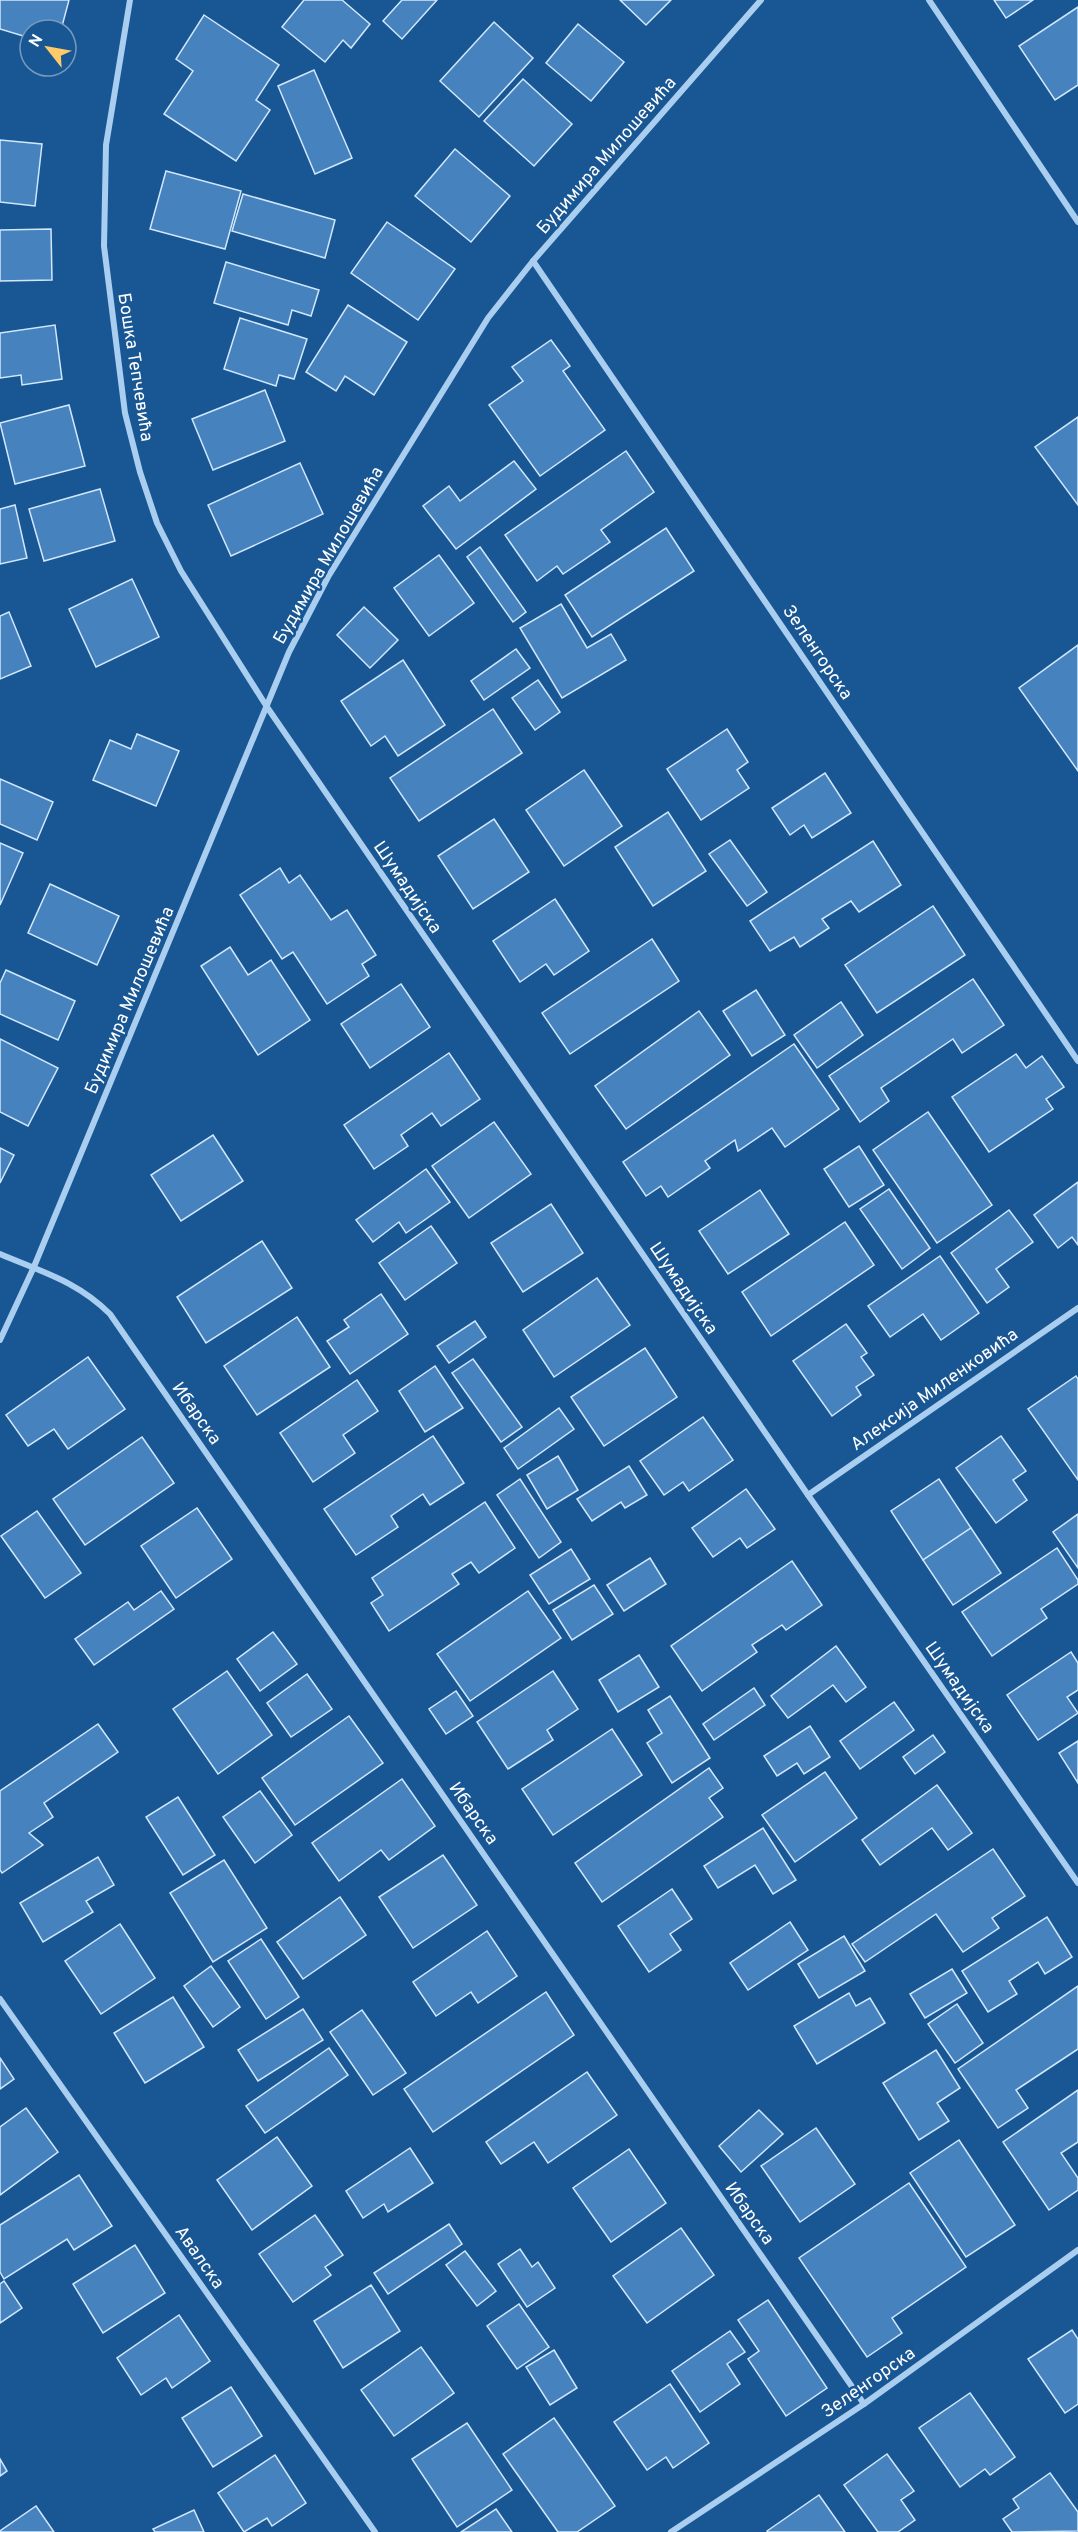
<svg xmlns="http://www.w3.org/2000/svg" width="1078" height="2532" font-family="Overpass,sans-serif">
<style>
.building{fill:#4682be;stroke:#d1e7fb;stroke-width:1.5}
.lines{fill:none;stroke-linecap:round;stroke-linejoin:round}
.street{stroke:#aacef0;stroke-width:6}
.labels{text-anchor:middle;stroke-width:5;stroke-linejoin:round;paint-order:stroke}
.street-label{font-size:18px;fill:#fff;stroke:#195794}
</style>
<rect width="100%" height="100%" fill="#195794"/>
<g class="building">
<polygon points="0,0 69,0 61,30 30,30 30,38 0,29"/>
<polygon points="304,0 342,0 370,24 351,48 343,40 325,62 282,27"/>
<polygon points="402,0 437,0 402,39 383,21"/>
<polygon points="620,0 671,0 646,25"/>
<polygon points="994,0 1033,0 1006,18"/>
<polygon points="1078,7 1078,85 1055,100 1019,46"/>
<polygon points="204,15 279,65 256,100 270,110 236,161 164,114 193,71 176,59"/>
<polygon points="494,22 533,58 479,117 440,81"/>
<polygon points="578,24 624,62 591,101 546,63"/>
<polygon points="314,70 352,158 315,174 278,86"/>
<polygon points="523,79 572,124 534,166 484,121"/>
<polygon points="0,140 42,144 35,206 0,202"/>
<polygon points="455,149 510,196 471,242 415,196"/>
<polygon points="166,171 241,191 225,249 150,229"/>
<polygon points="243,194 335,220 325,258 232,231"/>
<polygon points="387,222 455,269 418,320 351,273"/>
<polygon points="51,229 52,280 0,281 0,230"/>
<polygon points="226,262 319,290 311,316 292,310 288,325 214,303"/>
<polygon points="348,305 407,342 374,395 345,376 336,391 306,372"/>
<polygon points="240,318 307,339 294,379 279,375 276,386 224,369"/>
<polygon points="55,325 62,379 22,385 21,375 0,378 0,333"/>
<polygon points="551,340 570,366 563,371 605,430 540,476 489,405 523,381 512,367"/>
<polygon points="265,390 285,441 213,470 192,419"/>
<polygon points="69,405 85,466 15,484 0,423"/>
<polygon points="1078,417 1078,505 1035,447"/>
<polygon points="626,451 654,492 601,530 610,542 563,574 557,566 537,581 505,535"/>
<polygon points="514,461 536,489 456,549 423,506 449,486 460,501"/>
<polygon points="300,463 323,514 231,556 208,505"/>
<polygon points="100,489 115,541 44,561 29,509"/>
<polygon points="15,505 27,558 0,564 0,509"/>
<polygon points="666,528 694,571 592,637 565,595"/>
<polygon points="480,547 526,612 513,622 467,557"/>
<polygon points="439,555 474,603 429,636 394,588"/>
<polygon points="132,579 159,637 96,667 69,609"/>
<polygon points="561,604 587,648 611,634 626,660 562,698 520,628"/>
<polygon points="364,607 398,640 370,668 337,635"/>
<polygon points="9,612 31,666 0,679 0,616"/>
<polygon points="1078,645 1078,771 1019,688"/>
<polygon points="516,649 530,668 484,700 471,681"/>
<polygon points="403,660 445,725 398,756 385,736 371,746 341,701"/>
<polygon points="538,680 560,712 535,730 512,698"/>
<polygon points="493,709 522,753 419,821 390,778"/>
<polygon points="727,729 748,762 737,770 749,788 701,820 667,769"/>
<polygon points="137,734 179,751 156,806 93,780 110,740 131,749"/>
<polygon points="584,770 622,826 564,866 526,810"/>
<polygon points="825,773 851,813 812,838 804,825 790,835 772,808"/>
<polygon points="0,779 53,802 37,840 0,824"/>
<polygon points="668,812 706,871 653,906 615,847"/>
<polygon points="494,819 529,872 473,909 438,856"/>
<polygon points="730,840 767,892 747,906 709,854"/>
<polygon points="873,841 901,885 859,912 851,901 822,919 829,928 800,947 794,937 770,951 750,921"/>
<polygon points="0,843 23,853 0,905"/>
<polygon points="280,868 289,883 300,875 331,920 347,910 376,955 362,964 369,976 327,1004 293,952 282,959 240,895"/>
<polygon points="50,884 119,916 97,965 28,933"/>
<polygon points="555,899 589,951 554,975 546,964 520,982 493,941"/>
<polygon points="933,906 965,955 877,1013 845,965"/>
<polygon points="652,939 679,981 570,1054 542,1013"/>
<polygon points="230,947 248,975 271,960 310,1020 258,1055 201,966"/>
<polygon points="6,970 75,1001 58,1040 0,1014 0,983"/>
<polygon points="973,979 1004,1025 962,1053 953,1039 881,1088 889,1101 860,1122 829,1076"/>
<polygon points="401,984 430,1027 370,1068 341,1024"/>
<polygon points="756,990 785,1035 752,1056 723,1011"/>
<polygon points="841,1002 863,1035 817,1068 794,1035"/>
<polygon points="699,1011 730,1055 626,1129 595,1086"/>
<polygon points="0,1039 58,1068 28,1126 0,1112"/>
<polygon points="794,1044 839,1109 785,1147 772,1128 738,1151 735,1140 705,1161 710,1168 668,1197 661,1186 646,1196 623,1162"/>
<polygon points="449,1053 480,1099 441,1126 432,1113 401,1135 408,1146 374,1169 344,1125"/>
<polygon points="1016,1054 1026,1068 1042,1056 1064,1087 1046,1099 1053,1109 989,1152 952,1097"/>
<polygon points="928,1112 992,1205 937,1243 873,1150"/>
<polygon points="494,1122 531,1174 469,1218 432,1166"/>
<polygon points="213,1135 243,1181 181,1221 151,1175"/>
<polygon points="859,1146 884,1185 849,1207 824,1169"/>
<polygon points="0,1148 14,1155 0,1183"/>
<polygon points="426,1169 450,1202 406,1233 399,1222 373,1242 356,1220"/>
<polygon points="1078,1182 1078,1245 1072,1237 1058,1248 1034,1215"/>
<polygon points="889,1189 930,1248 902,1269 860,1209"/>
<polygon points="760,1190 789,1234 728,1274 699,1231"/>
<polygon points="551,1204 583,1253 523,1292 491,1243"/>
<polygon points="1009,1210 1033,1242 996,1269 1009,1287 987,1303 951,1253"/>
<polygon points="845,1222 874,1265 771,1336 742,1292"/>
<polygon points="431,1226 457,1263 405,1300 379,1263"/>
<polygon points="262,1241 292,1288 206,1343 177,1297"/>
<polygon points="940,1256 979,1313 941,1340 923,1314 890,1337 868,1306"/>
<polygon points="597,1278 630,1325 554,1377 523,1330"/>
<polygon points="381,1294 408,1334 350,1374 327,1341 349,1327 344,1320"/>
<polygon points="297,1317 330,1367 257,1415 224,1366"/>
<polygon points="475,1321 486,1337 449,1363 437,1346"/>
<polygon points="846,1324 867,1353 861,1357 874,1375 856,1387 861,1395 832,1416 793,1361"/>
<polygon points="645,1348 677,1397 604,1446 571,1397"/>
<polygon points="88,1357 125,1409 68,1449 54,1429 28,1446 6,1415"/>
<polygon points="473,1359 522,1427 501,1442 452,1373"/>
<polygon points="435,1366 463,1408 425,1432 399,1391"/>
<polygon points="1076,1376 1078,1379 1078,1480 1028,1409"/>
<polygon points="357,1380 378,1411 343,1435 355,1453 313,1482 280,1433"/>
<polygon points="559,1408 574,1429 518,1469 504,1448"/>
<polygon points="703,1417 733,1460 689,1491 683,1482 664,1495 640,1461"/>
<polygon points="433,1436 464,1483 430,1505 423,1494 391,1516 398,1527 356,1555 324,1509"/>
<polygon points="1001,1436 1026,1471 1013,1480 1027,1500 996,1523 956,1468"/>
<polygon points="142,1437 174,1483 85,1545 53,1499"/>
<polygon points="558,1456 578,1490 547,1509 527,1475"/>
<polygon points="629,1466 647,1495 625,1508 621,1502 592,1521 577,1499"/>
<polygon points="520,1479 561,1542 539,1558 497,1495"/>
<polygon points="939,1479 971,1528 923,1560 891,1511"/>
<polygon points="746,1489 775,1529 747,1548 740,1538 713,1557 692,1528"/>
<polygon points="485,1502 515,1548 479,1573 471,1562 452,1574 459,1584 389,1631 371,1603 383,1595 372,1578"/>
<polygon points="197,1508 232,1559 176,1598 141,1546"/>
<polygon points="37,1511 81,1573 45,1598 1,1536"/>
<polygon points="1078,1514 1078,1568 1053,1532"/>
<polygon points="971,1528 1001,1573 953,1605 923,1560"/>
<polygon points="1057,1548 1078,1580 1078,1584 1041,1609 1047,1618 992,1656 962,1612"/>
<polygon points="571,1549 590,1579 549,1604 530,1575"/>
<polygon points="650,1558 666,1584 624,1611 607,1585"/>
<polygon points="792,1561 822,1605 786,1630 782,1625 752,1645 757,1652 702,1691 671,1646"/>
<polygon points="594,1585 613,1614 572,1640 553,1610"/>
<polygon points="161,1591 174,1609 94,1665 75,1639 128,1602 134,1610"/>
<polygon points="528,1591 561,1638 470,1701 437,1654"/>
<polygon points="273,1632 297,1664 260,1691 237,1659"/>
<polygon points="836,1646 866,1687 846,1702 833,1685 788,1718 771,1696"/>
<polygon points="1071,1652 1078,1663 1078,1690 1067,1697 1078,1713 1038,1740 1007,1695"/>
<polygon points="639,1655 659,1687 618,1712 599,1680"/>
<polygon points="227,1671 272,1735 218,1774 173,1709"/>
<polygon points="553,1671 578,1709 547,1730 553,1740 508,1769 477,1722"/>
<polygon points="307,1674 332,1709 291,1737 267,1703"/>
<polygon points="754,1688 765,1705 714,1740 703,1724"/>
<polygon points="456,1691 473,1716 446,1734 429,1709"/>
<polygon points="670,1696 710,1758 672,1783 647,1743 662,1733 648,1710"/>
<polygon points="894,1702 914,1730 860,1769 840,1741"/>
<polygon points="349,1716 383,1763 295,1825 262,1778"/>
<polygon points="98,1724 118,1752 44,1803 53,1817 29,1833 43,1845 2,1873 0,1870 0,1791"/>
<polygon points="810,1726 830,1757 804,1774 797,1763 777,1776 764,1756"/>
<polygon points="612,1729 642,1775 553,1835 522,1789"/>
<polygon points="933,1735 945,1752 915,1774 903,1757"/>
<polygon points="1078,1741 1078,1783 1059,1753"/>
<polygon points="709,1768 723,1788 709,1798 723,1817 602,1902 575,1863"/>
<polygon points="825,1772 857,1818 795,1862 762,1815"/>
<polygon points="402,1779 435,1826 389,1860 381,1850 339,1881 312,1843"/>
<polygon points="937,1785 972,1833 948,1850 932,1828 880,1865 862,1840"/>
<polygon points="260,1791 292,1835 255,1863 223,1817"/>
<polygon points="178,1797 215,1855 183,1875 146,1817"/>
<polygon points="763,1828 796,1880 773,1894 755,1865 718,1888 704,1866"/>
<polygon points="993,1849 1025,1896 992,1918 999,1928 963,1952 936,1914 865,1962 852,1944"/>
<polygon points="443,1855 477,1905 413,1948 379,1897"/>
<polygon points="98,1857 114,1885 86,1901 93,1912 43,1942 20,1903"/>
<polygon points="224,1860 267,1928 213,1962 170,1893"/>
<polygon points="672,1889 692,1919 670,1934 681,1950 649,1972 618,1926"/>
<polygon points="340,1897 366,1935 303,1979 277,1942"/>
<polygon points="1047,1917 1072,1957 1045,1974 1038,1962 1009,1981 1017,1994 988,2012 962,1971"/>
<polygon points="790,1922 808,1950 748,1990 730,1963"/>
<polygon points="120,1924 155,1978 101,2014 65,1961"/>
<polygon points="487,1931 517,1976 478,2003 471,1992 436,2016 413,1982"/>
<polygon points="844,1936 865,1971 819,1998 798,1964"/>
<polygon points="261,1939 299,1997 266,2019 228,1961"/>
<polygon points="211,1966 240,2007 213,2027 184,1986"/>
<polygon points="952,1969 967,1993 925,2018 910,1994"/>
<polygon points="1078,1986 1078,2049 1016,2090 1028,2108 998,2128 958,2069"/>
<polygon points="546,1992 574,2035 433,2132 404,2089"/>
<polygon points="849,1993 856,2006 870,1998 885,2023 817,2064 794,2026"/>
<polygon points="173,1997 204,2047 145,2083 114,2033"/>
<polygon points="957,2004 983,2043 955,2063 928,2024"/>
<polygon points="303,2009 323,2040 258,2081 238,2050"/>
<polygon points="362,2010 406,2073 373,2095 330,2032"/>
<polygon points="329,2048 348,2075 265,2133 246,2106"/>
<polygon points="936,2050 960,2088 937,2103 949,2121 919,2140 883,2083"/>
<polygon points="0,2058 14,2079 0,2089"/>
<polygon points="587,2072 617,2115 548,2163 534,2142 501,2164 486,2142"/>
<polygon points="1078,2090 1078,2142 1061,2153 1078,2178 1078,2190 1049,2210 1003,2142"/>
<polygon points="26,2108 58,2152 0,2195 0,2127"/>
<polygon points="759,2110 783,2134 741,2172 719,2146"/>
<polygon points="816,2128 855,2184 800,2222 761,2166"/>
<polygon points="277,2137 312,2186 252,2230 217,2180"/>
<polygon points="959,2140 1015,2225 966,2257 910,2173"/>
<polygon points="410,2148 433,2183 388,2212 384,2204 363,2218 346,2191"/>
<polygon points="629,2149 666,2203 611,2242 573,2188"/>
<polygon points="79,2175 112,2226 74,2250 67,2239 4,2279 0,2272 0,2225"/>
<polygon points="909,2183 966,2267 892,2318 902,2333 867,2357 799,2258"/>
<polygon points="315,2215 343,2255 325,2267 331,2275 293,2302 259,2254"/>
<polygon points="449,2224 462,2244 388,2294 374,2273"/>
<polygon points="681,2228 714,2275 647,2323 613,2276"/>
<polygon points="135,2245 165,2293 103,2333 73,2284"/>
<polygon points="520,2249 532,2267 538,2262 555,2288 527,2307 498,2264"/>
<polygon points="465,2251 496,2291 477,2306 446,2265"/>
<polygon points="4,2281 22,2308 0,2323 0,2284"/>
<polygon points="371,2285 400,2331 343,2368 314,2321"/>
<polygon points="768,2300 827,2388 786,2416 748,2359 759,2351 738,2320"/>
<polygon points="519,2304 549,2347 517,2369 487,2326"/>
<polygon points="179,2315 210,2361 172,2388 166,2378 141,2395 117,2358"/>
<polygon points="1072,2330 1078,2339 1078,2404 1065,2413 1028,2359"/>
<polygon points="730,2331 745,2352 727,2364 740,2384 700,2412 672,2371"/>
<polygon points="421,2347 454,2393 394,2436 361,2390"/>
<polygon points="554,2350 577,2388 550,2405 526,2367"/>
<polygon points="670,2384 709,2443 673,2468 666,2457 647,2470 614,2422"/>
<polygon points="231,2387 262,2436 213,2467 182,2418"/>
<polygon points="970,2393 1015,2457 990,2475 985,2469 960,2487 919,2428"/>
<polygon points="554,2418 615,2506 577,2532 558,2532 503,2454"/>
<polygon points="467,2423 512,2490 457,2527 412,2459"/>
<polygon points="887,2454 914,2491 901,2500 915,2520 898,2532 878,2532 844,2485"/>
<polygon points="275,2455 306,2503 272,2526 267,2518 244,2532 218,2493"/>
<polygon points="0,2459 7,2471 0,2476"/>
<polygon points="1050,2473 1078,2512 1078,2531 1012,2532 1003,2519 1019,2508 1013,2499"/>
<polygon points="819,2495 845,2532 768,2532 767,2531"/>
<polygon points="36,2506 54,2532 0,2532 0,2531"/>
<polygon points="496,2509 512,2532 461,2532"/>
<polygon points="194,2510 204,2532 155,2532 153,2529"/>
</g>
<g class="lines">
<g class="street">
<polyline points="130,0 106,145 104,246 125,413 140,472 157,523 181,571 267,707 808,1495 1078,1883"/>
<polyline points="929,0 1078,222"/>
<polyline points="533,261 1078,1061"/>
<path d="M0 1254C42 1272 77 1281 110 1314L864 2404"/>
<polyline points="0,1340 33,1269 289,652 328,577 488,318 533,261 761,0"/>
<polyline points="808,1495 1078,1308"/>
<polyline points="0,1999 375,2532"/>
<polyline points="671,2532 864,2404 1078,2250"/>
</g>
</g>
<g class="labels">
<g class="street-label">
<text transform="translate(606 155) rotate(-49)" y="6">Будимира Милошевића</text>
<text transform="translate(136 367) rotate(81)" y="6">Бошка Тепчевића</text>
<text transform="translate(328 555) rotate(-60)" y="6">Будимира Милошевића</text>
<text transform="translate(818 652) rotate(56)" y="6">Зеленгорска</text>
<text transform="translate(408 887) rotate(56)" y="6">Шумадијска</text>
<text transform="translate(129 1000) rotate(-67)" y="6">Будимира Милошевића</text>
<text transform="translate(684 1288) rotate(56)" y="6">Шумадијска</text>
<text transform="translate(934 1389) rotate(-35)" y="6">Алексија Миленковића</text>
<text transform="translate(197 1413) rotate(55)" y="6">Ибарска</text>
<text transform="translate(960 1687) rotate(55)" y="6">Шумадијска</text>
<text transform="translate(474 1813) rotate(55)" y="6">Ибарска</text>
<text transform="translate(750 2213) rotate(55)" y="6">Ибарска</text>
<text transform="translate(200 2257) rotate(55)" y="6">Авалска</text>
<text transform="translate(868 2382) rotate(-35)" y="6">Зеленгорска</text>
</g>
</g>
<g transform="translate(48 48) rotate(301)"><circle r="28" fill="#195794" stroke="#759abf" stroke-width="1.5"/>
<path d="M0-4.5L10 22L0 15L-10 22Z" fill="#ffca69"/>
<text y="-9" font-size="16" font-weight="bold" text-anchor="middle" fill="#ffffff">N</text>
</g>
</svg>
